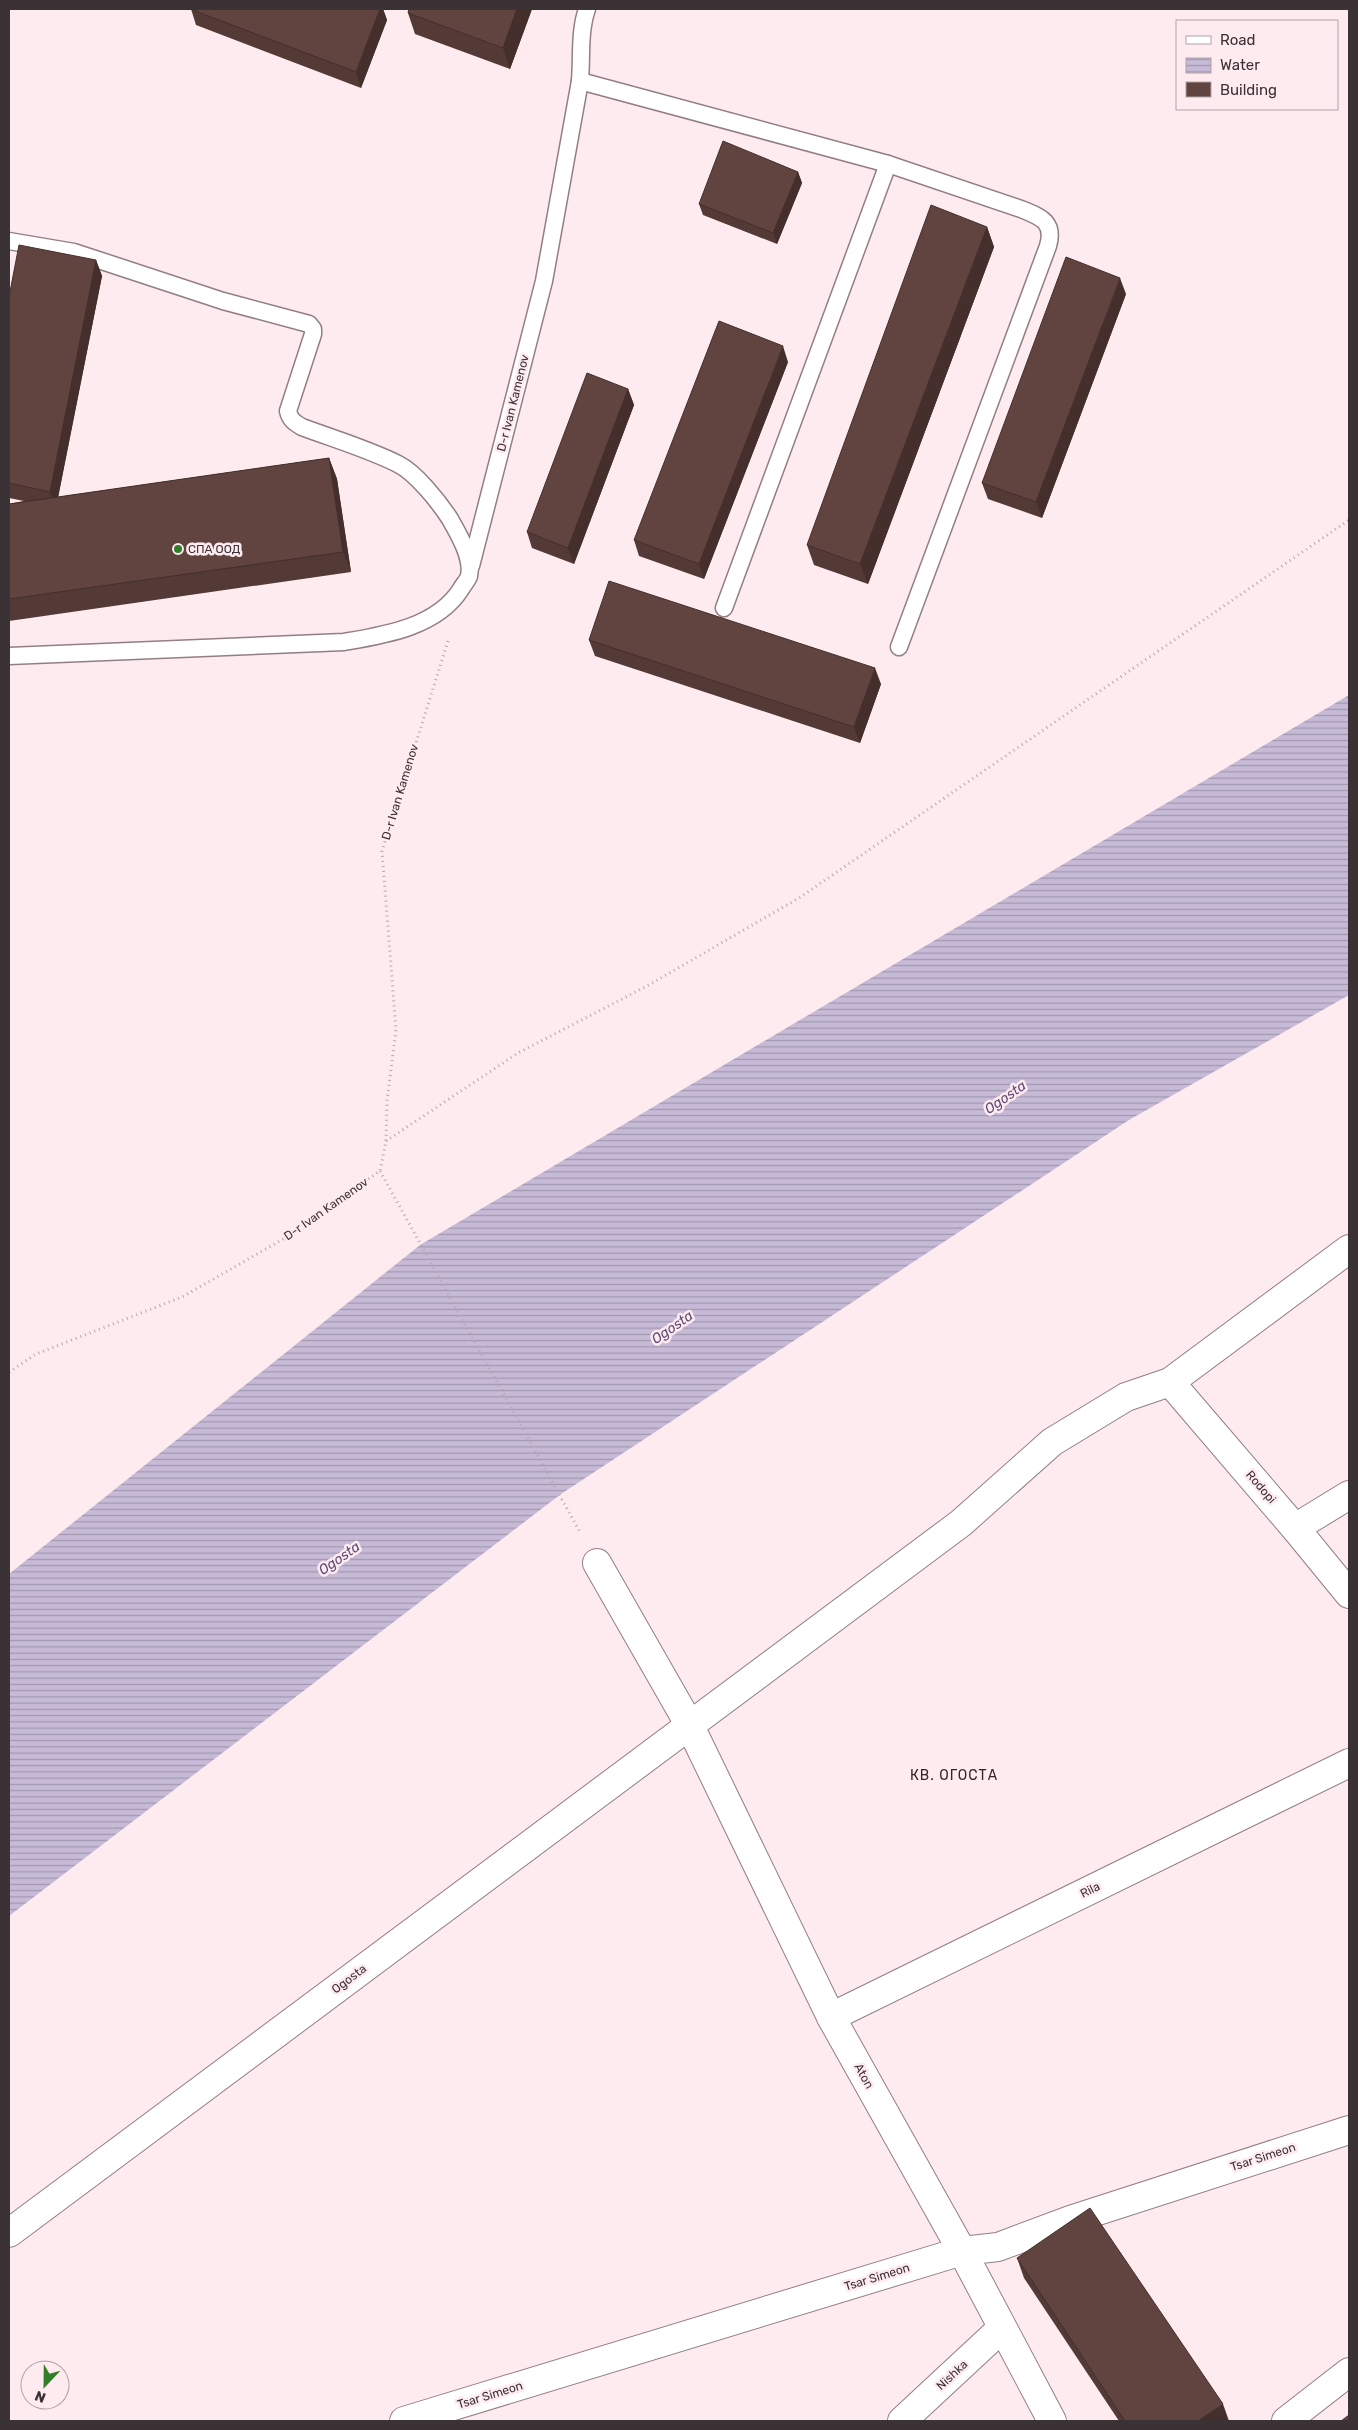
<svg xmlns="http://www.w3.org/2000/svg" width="1358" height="2430" font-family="Rubik,sans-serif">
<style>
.water{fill:url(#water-rules)}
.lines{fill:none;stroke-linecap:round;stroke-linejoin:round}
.service-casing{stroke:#927e83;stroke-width:19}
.minor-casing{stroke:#927e83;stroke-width:30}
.path{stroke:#b6a7ab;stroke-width:3;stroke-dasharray:1 4;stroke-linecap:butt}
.service{stroke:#fff;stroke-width:16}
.minor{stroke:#fff;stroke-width:28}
.wall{fill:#533a36}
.shaded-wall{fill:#442f2c}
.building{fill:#61433f;stroke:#442f2c}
.poi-dot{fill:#327e26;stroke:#feebf0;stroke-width:2}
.labels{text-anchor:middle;stroke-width:5;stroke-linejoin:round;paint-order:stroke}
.street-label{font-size:12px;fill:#3b3235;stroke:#feebf0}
.poi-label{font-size:12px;fill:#3b3235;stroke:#feebf0;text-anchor:start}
.water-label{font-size:14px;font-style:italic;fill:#5f4b76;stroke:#feebf0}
.neighbourhood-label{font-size:14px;letter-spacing:1px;fill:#352429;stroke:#feebf0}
</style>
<defs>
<pattern id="water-rules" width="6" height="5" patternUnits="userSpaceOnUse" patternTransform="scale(1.25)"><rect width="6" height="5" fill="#c6bad7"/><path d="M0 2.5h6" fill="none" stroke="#a298af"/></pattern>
</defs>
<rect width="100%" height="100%" fill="#feebf0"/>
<polygon class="water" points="1349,695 1349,995 1129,1120 561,1494 9,1916 9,1574 420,1245"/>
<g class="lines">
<g class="service-casing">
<g id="service">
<path d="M580 81 888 164 1021 209C1041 217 1055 222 1048 246L899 647"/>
<path d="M9 241 74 252 223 301 309 324 313 329V334L288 411C290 420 295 423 302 427 334 439 368 449 398 464 416 473 439 502 450 519 458 533 473 558 469 576 468 580 463 585 461 589 437 627 385 635 344 642L9 656"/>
<path d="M471 566 544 281 580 81C582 56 579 32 587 9"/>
<polyline points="724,608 888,164"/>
</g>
</g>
<g class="minor-casing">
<g id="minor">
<polyline points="1170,1382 1295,1528 1349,1594"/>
<polyline points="1295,1528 1349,1495"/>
<polyline points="597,1563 689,1724 831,2017 962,2251 1052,2421"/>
<polyline points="831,2017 1349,1763"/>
<polyline points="9,2233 961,1523 1052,1442 1126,1397 1170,1382 1349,1249"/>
<polyline points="404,2421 962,2251 998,2247 1070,2220 1349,2130"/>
<polyline points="902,2421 1002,2328"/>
<polyline points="1286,2421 1349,2372"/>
</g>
</g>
<g class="path">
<polyline points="386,1141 518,1053 647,986 799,898 1349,520"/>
<polyline points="380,1171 581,1534"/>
<polyline points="9,1372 36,1354 182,1297 285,1238 380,1171 386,1141 387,1101 396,1030 382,851 448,641"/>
</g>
<use href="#service" class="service"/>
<use href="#minor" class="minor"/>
</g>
<g class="wall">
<polygon points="191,9 383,9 387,20 361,88 196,25"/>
<polygon points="409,9 532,9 510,69 415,34 408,13"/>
<polygon points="798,172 802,183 777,244 703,215 699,204"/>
<polygon points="987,227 994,247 868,584 814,565 807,545"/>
<polygon points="96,260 102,276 58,497 329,458 337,479 351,572 9,621 9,504 24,501 9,498 9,297"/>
<polygon points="1126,294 1042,518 988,499 982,483"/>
<polygon points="788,362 704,579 639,556 634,540"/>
<polygon points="628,389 634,405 574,564 532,548 527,532"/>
<polygon points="589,640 881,684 860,743 595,656"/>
<polygon points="1017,2258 1229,2421 1119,2421 1024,2278"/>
</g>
<g class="shaded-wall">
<polygon points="380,9 383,9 387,20 361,88 356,72"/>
<polygon points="517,9 532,9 510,69 503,48"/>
<polygon points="798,172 802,183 777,244 773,233"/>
<polygon points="987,227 994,247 868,584 860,564"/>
<polygon points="96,260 102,276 56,508 50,492"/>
<polygon points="1120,278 1126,294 1042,518 1036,502"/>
<polygon points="783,346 788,362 704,579 699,564"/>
<polygon points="628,389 634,405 574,564 568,548"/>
<polygon points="329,458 337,479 351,572 343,552"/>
<polygon points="875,668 881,684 860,743 854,727"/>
<polygon points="1223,2404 1229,2421 1198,2421"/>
</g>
<g class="building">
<polygon points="190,9 380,9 356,72"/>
<polygon points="409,9 517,9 503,48 408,13"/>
<polygon points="723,141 798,172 773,233 699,204"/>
<polygon points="931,205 987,227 860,564 807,545"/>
<polygon points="19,245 96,260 50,492 9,483 9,297"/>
<polygon points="1066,257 1120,278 1036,502 982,483"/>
<polygon points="719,321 783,346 699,564 634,540"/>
<polygon points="587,373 628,389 568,548 527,532"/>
<polygon points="329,458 343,552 9,599 9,504"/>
<polygon points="609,581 875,668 854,727 589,640"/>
<polygon points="1090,2208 1223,2404 1198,2421 1125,2421 1017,2258"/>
<polygon points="1349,2415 1349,2421 1341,2421"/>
</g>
<circle class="poi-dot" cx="178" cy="549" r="5"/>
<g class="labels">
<g class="street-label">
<text transform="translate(513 403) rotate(-76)" y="4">D-r Ivan Kamenov</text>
<text transform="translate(400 792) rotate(-73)" y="4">D-r Ivan Kamenov</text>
<text transform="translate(326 1209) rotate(-35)" y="4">D-r Ivan Kamenov</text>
<text transform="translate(1261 1487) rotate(49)" y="4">Rodopi</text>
<text transform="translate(1090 1890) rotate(-26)" y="4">Rila</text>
<text transform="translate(349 1979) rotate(-37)" y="4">Ogosta</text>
<text transform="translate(864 2076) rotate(61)" y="4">Aton</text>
<text transform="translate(1263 2157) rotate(-18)" y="4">Tsar Simeon</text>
<text transform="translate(877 2277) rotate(-17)" y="4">Tsar Simeon</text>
<text transform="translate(952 2375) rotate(-43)" y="4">Nishka</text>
<text transform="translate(490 2395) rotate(-17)" y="4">Tsar Simeon</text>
</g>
<g class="poi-label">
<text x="188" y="553">СПА ООД</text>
</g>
<g class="water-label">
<text transform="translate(1005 1097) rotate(-35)" y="5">Ogosta</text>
<text transform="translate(672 1327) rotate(-35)" y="5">Ogosta</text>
<text transform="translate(339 1558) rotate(-35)" y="5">Ogosta</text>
</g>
<g class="neighbourhood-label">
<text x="954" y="1780">КВ. ОГОСТА</text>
</g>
</g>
<rect width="1358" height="2430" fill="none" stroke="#3b3235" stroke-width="20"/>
<rect x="1176" y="20" width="162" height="90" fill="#feebf0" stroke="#b0a1a5"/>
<rect x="1186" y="36" width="25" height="8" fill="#ffffff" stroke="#b0a1a5"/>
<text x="1220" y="45" font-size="15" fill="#3b3235">Road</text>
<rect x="1186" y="58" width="25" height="15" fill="url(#water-rules)" stroke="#b0a1a5"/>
<text x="1220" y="70" font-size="15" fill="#3b3235">Water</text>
<rect x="1186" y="82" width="25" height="15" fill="#61433f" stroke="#b0a1a5"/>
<text x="1220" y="95" font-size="15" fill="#3b3235">Building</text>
<g transform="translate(45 2385) rotate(202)"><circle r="24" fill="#feebf0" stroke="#b0a1a5"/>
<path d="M0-4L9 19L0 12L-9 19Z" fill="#327e26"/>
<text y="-8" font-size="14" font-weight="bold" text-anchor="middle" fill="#3b3235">N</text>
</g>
</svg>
